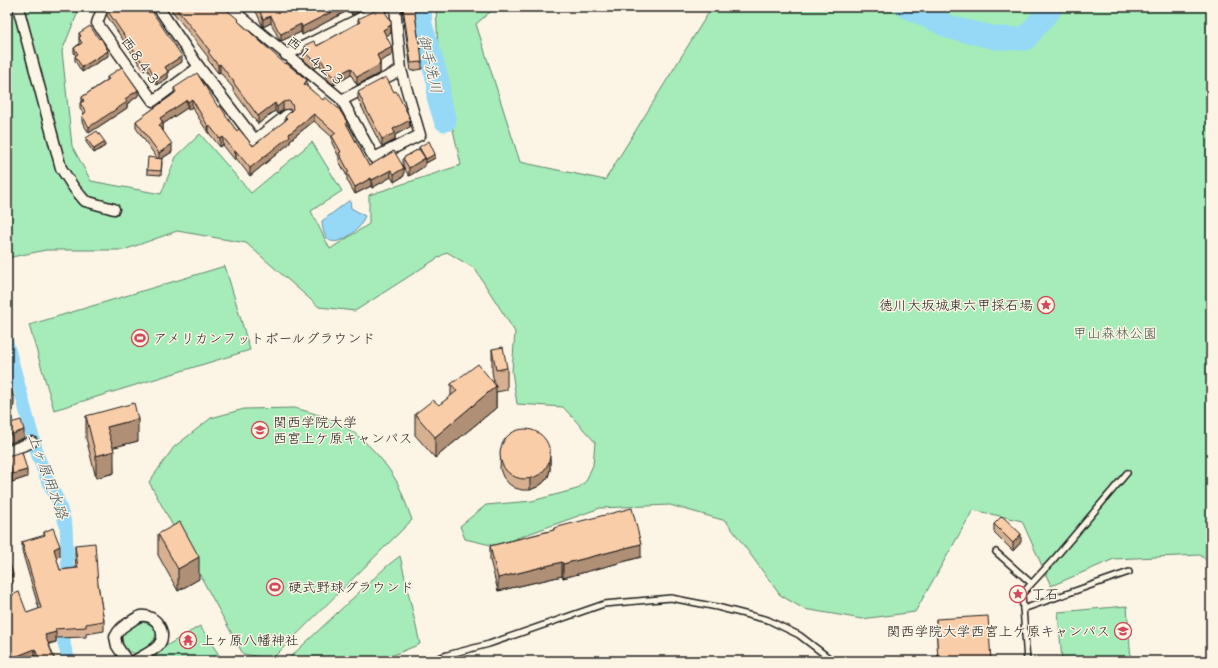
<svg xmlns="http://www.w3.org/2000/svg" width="1218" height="668" font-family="Mali,'Klee One',sans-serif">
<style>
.green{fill:#a5ecb9;stroke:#60846a}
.water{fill:#95d9f7;stroke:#658d9f}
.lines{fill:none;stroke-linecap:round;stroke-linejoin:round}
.canal{stroke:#95d9f7;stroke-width:13}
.river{stroke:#95d9f7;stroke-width:23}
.service-casing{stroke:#1c1c1c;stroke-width:8}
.minor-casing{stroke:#1c1c1c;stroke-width:13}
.service{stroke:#fcf5e5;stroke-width:5}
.minor{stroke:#fcf5e5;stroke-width:10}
.wall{fill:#d7b091;stroke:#1c1c1c}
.shaded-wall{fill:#af9076;stroke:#1c1c1c}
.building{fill:#facda9;stroke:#1c1c1c}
.labels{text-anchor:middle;stroke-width:3;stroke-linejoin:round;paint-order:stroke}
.street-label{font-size:14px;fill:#1c1c1c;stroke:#fcf5e5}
.poi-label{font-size:14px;fill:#1c1c1c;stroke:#fcf5e5;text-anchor:start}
.park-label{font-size:14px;fill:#455a4b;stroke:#fcf5e5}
.water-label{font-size:15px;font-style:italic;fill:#40555e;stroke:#fcf5e5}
</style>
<rect width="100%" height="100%" fill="#fcf5e5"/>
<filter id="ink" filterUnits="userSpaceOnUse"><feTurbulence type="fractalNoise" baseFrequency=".025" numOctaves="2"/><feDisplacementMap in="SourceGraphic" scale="8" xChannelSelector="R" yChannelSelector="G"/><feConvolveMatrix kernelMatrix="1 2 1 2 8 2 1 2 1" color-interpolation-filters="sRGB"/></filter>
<g filter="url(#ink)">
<g class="green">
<polygon points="7,7 80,7 62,51 72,146 91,181 161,194 176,157 200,134 251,193 312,142 342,191 311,211 330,249 369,224 369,195 461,165 439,68 436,7 496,7 476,24 520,162 605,180 712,7 1211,7 1211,564 1200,555 1114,559 1051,586 1022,521 973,510 915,612 862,619 804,609 780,595 726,521 670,505 600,508 495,546 465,539 460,526 486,505 532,501 577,489 586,481 593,465 595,442 563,407 517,404 512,371 515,332 475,269 447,252 355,311 319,307 246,243 177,231 124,250 46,250 7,258"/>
<polygon points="225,266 250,350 54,410 29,325"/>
<path d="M295 408C313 413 332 418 347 428 367 441 385 461 397 482 403 494 407 507 412 520L272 659 243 654 149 482 174 447 211 418 244 409Z"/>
<polygon points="400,556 420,644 379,661 286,661 387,566"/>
<polygon points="1127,606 1131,661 1062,661 1058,612"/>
<path d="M139 622C151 622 162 630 152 642 148 647 141 650 136 654L128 651 123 644 122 637 124 632Z"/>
<polygon points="200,626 223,661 159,661 154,653"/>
</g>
<path class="water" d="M350 200 351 208 365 216C363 219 362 224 359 227 357 230 353 232 350 235 332 248 323 241 322 221Z"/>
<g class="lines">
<g class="canal">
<polyline points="7,342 38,456 48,482 58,500 66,526 68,572 67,586"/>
<polyline points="65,621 64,644 69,661"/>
</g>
<g class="river">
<polyline points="420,7 421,25 433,64 439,85 438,97 445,120"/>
<polyline points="907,7 952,28 997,38 1025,39 1052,7"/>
</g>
<g class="service-casing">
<g id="service">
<polyline points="996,552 1031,583"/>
<polyline points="1023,609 1129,572"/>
<polyline points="430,661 447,655 489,644 604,604 671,598 717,607 768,620 799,635 833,661"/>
<polyline points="1027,661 1022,594 1054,559 1127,473"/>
</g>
</g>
<g class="minor-casing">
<g id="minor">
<polyline points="18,7 61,168 74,188 85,201 114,209"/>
<polyline points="103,7 97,23 153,101 199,67 158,7"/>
<polyline points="229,7 342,100 374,158 420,135 401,70 395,7"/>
<polyline points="286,55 383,7"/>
<polyline points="199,67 255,140 287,115"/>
<polyline points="342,100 401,70"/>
<polyline points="7,452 32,442"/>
<path d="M127 661 117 646 115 637C119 629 122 627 130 622 133 620 137 617 141 616 156 614 169 634 158 646 153 651 141 657 134 661"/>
</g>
</g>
<use href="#service" class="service"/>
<use href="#minor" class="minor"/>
</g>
<g class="wall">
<polygon points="169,7 223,7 307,86 347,125 369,166 394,151 404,176 394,182 391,177 372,188 371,186 355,194 347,180 347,176 339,161 339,157 332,143 332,137 314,121 290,140 290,143 250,176 236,158 235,160 223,145 220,147 209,133 208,133 192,107 188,110 187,108 163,124 163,131 172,152 161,159 162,163 161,175 147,174 147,170 157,158 136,128 136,121 174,94 174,88 218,107 237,131 253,146 285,121 285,117 292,111 289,109 283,110 277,114 275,111 258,124 233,90 233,88 220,72 218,73 208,60 208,57"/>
<polygon points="254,7 368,7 352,15 349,10 302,35 301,32 281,41 279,39 271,23 263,27"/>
<polygon points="402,7 414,7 419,43 422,62 422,69 411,71"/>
<polygon points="107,10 182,62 168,71 168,78 157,85 147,69 144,71 107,16"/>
<polygon points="358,19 391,33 386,36 392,55 380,61 380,73 357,85 351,75 334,85 328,80 320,65 314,69 304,60 303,58 303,50 305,49 305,45 317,46 358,23"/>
<polygon points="79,33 108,56 82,72 75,61 75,56 76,55 74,53 74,48 79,44"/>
<polygon points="107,77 138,96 127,104 127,108 89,133 82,122 82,116 84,114 80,109 80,103 82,102 82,97 107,80"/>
<polygon points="358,92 394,92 409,119 410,127 395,135 395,140 382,147 369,122 358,99"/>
<polygon points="86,138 105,146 94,153 86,142"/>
<polygon points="419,147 435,158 426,163 425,161 425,166 409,176 403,166 403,158 419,149"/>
<polygon points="492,349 507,368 507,390 496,392 496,408 435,458 415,435 415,414 439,405 451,396 451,384 494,383 492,371"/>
<polygon points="86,416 138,441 113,447 114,473 96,478 86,438"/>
<polygon points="501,448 550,449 550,470 548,477 543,483 537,487 530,490 522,490 515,488 509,484 503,477 500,469"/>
<polygon points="7,456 27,477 12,482 7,466"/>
<polygon points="994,524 1021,542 1013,551 994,532"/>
<polygon points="554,528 641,557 563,578 562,576 498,591 490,560 490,546 554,530"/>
<polygon points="44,532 60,556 56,557 60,570 76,568 75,555 75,545 98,584 104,621 104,631 86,634 86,637 56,638 56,642 49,644 55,661 36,661 35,658 28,661 7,661 27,613 39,609 22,551 22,542 44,536"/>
<polygon points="158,534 199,579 178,591 158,555"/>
<polygon points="936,619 991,661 938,661"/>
</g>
<g class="shaded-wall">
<polygon points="341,7 349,7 349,10 302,35 302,27"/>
<polygon points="353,7 368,7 352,15 352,8"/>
<polygon points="271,16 271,23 263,27 263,19"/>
<polygon points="301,24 301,32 281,41 281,34"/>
<polygon points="391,25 391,33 383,38 383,30"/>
<polygon points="392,47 392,55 377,63 377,55"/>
<polygon points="108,51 108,56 82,72 82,67"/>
<polygon points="182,56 182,62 165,73 165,67"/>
<polygon points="320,57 320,65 314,69 314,61"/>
<polygon points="380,62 380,73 357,85 357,77"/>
<polygon points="147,63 147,69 144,71 144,65"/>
<polygon points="220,64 220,72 218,73 218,65"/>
<polygon points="351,68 351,75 334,85 334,77"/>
<polygon points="168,72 168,78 157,85 157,80"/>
<polygon points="307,80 307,88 304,84"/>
<polygon points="138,90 138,96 127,104 127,108 89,133 89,127 125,99"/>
<polygon points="192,99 192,107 188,110 188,102"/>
<polygon points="187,100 187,108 163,124 163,131 159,125 160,118"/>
<polygon points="283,102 283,110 277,114 277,107"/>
<polygon points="275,103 275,111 258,124 258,116"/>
<polygon points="314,114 314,121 290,140 290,143 250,176 250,168 289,134"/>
<polygon points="409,116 410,127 395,135 395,140 382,147 382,139 393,129"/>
<polygon points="209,125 209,133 208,133 208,126"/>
<polygon points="223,137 223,145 220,147 220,139"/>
<polygon points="105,142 105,146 94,153 94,149"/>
<polygon points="172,144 172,152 159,160 159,153"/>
<polygon points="236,151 236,158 235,160 235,152"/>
<polygon points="435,154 435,158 426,163 426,159"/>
<polygon points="425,158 425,166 409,176 409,168"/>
<polygon points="404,168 404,176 394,182 394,174"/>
<polygon points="391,170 391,177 372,188 372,180"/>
<polygon points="371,178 371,186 355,194 355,187"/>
<polygon points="496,386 496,408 435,458 435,437"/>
<polygon points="14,398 14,406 7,408 7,400"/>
<polygon points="138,419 138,441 107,449 107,427"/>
<polygon points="24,430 24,438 7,444 7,436"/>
<polygon points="114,451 114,473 96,478 96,456"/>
<polygon points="550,458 550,470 548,477 543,483 537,487 530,490 530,478"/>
<polygon points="27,470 27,477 12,482 12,474"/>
<polygon points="10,533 10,542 7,543 7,534"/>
<polygon points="1021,534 1021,542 1013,551 1013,543"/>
<polygon points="641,544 641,557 563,578 563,564"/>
<polygon points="60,546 60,556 54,558 54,549"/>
<polygon points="199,557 199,579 178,591 178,569"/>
<polygon points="562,562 562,576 498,591 498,578"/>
<polygon points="13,574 13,583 7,585 7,576"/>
<polygon points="56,632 56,642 45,644 45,635"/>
<polygon points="35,649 35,658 28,661 15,661 15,657"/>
</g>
<g class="building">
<polygon points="111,7 145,7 145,8 149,7 182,56 165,67 168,72 157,80 147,63 144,65 107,10"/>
<polygon points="175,7 223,7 239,20 238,21 285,64 286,63 307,80 304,84 323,100 325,97 339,109 347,122 346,123 369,166 394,151 404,168 394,174 391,170 372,180 371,178 355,187 347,173 349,172 339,153 341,152 332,136 336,133 314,114 289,134 290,136 250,168 236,151 235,152 223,137 220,139 209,125 208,126 192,99 188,102 187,100 160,118 163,123 159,125 172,144 159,153 136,121 171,96 176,92 174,88 197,73 218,107 220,106 226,115 225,115 237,131 239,129 253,146 286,120 287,119 285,117 293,109 292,104 289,101 283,102 277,107 275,103 258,116 233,82 234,82 220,64 218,65 208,52 210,51"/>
<polygon points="258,7 341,7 302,27 301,24 281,34 279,32 271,16 263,19"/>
<polygon points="403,7 414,7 419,43 420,43 422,62 411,63"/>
<polygon points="383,8 391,22 391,25 383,30 392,47 377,55 380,62 379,63 380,65 357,77 351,68 334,77 328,72 320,57 314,61 304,52 303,50 306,48 305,45 314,41 317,46 360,22 358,19 377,10 377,11"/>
<polygon points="90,26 99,39 101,38 108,51 82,67 75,56 78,54 74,48 82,43 79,38 81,36 79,33"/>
<polygon points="122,67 138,90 125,99 127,102 89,127 82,116 86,112 80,103 84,101 82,97 109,79 107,77"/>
<polygon points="386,77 394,92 396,91 409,116 408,117 410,120 393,129 395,133 382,139 369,114 369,115 358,92"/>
<polygon points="97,131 105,142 94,149 86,138"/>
<polygon points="429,141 435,154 426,159 419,147"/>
<polygon points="419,149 425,158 409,168 403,158"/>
<polygon points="148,157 162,159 161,171 147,170"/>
<polygon points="503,347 507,368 496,370 492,349"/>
<polygon points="478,364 496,386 435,437 415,414 433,400 439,405 457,391 451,384"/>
<polygon points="7,371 11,384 10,384 14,398 7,400"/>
<polygon points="134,403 138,419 107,427 114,451 96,456 86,416"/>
<polygon points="21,420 24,430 7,436 7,424"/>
<circle cx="525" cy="454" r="25"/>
<polygon points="22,452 27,470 12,474 7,456"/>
<polygon points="632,508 641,544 563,564 562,562 498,578 490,546 554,530 554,528"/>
<polygon points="1002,516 1021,534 1013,543 994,524"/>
<polygon points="180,522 199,557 178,569 158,534"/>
<polygon points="7,523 10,533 7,534"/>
<polygon points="53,528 60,546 54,549 60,570 78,568 75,545 95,543 98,584 104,621 86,624 86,627 55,629 56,632 45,635 55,661 40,661 35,649 15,657 17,661 7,661 7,597 19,592 27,613 41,608 22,542 45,535 44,532"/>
<polygon points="7,556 13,574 7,576"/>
<polygon points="988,616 991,661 938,661 936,619"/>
</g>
</g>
<defs>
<g id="sight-ring" transform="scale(0.9)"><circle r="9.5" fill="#fcf5e5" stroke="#d1495b" stroke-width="1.5"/><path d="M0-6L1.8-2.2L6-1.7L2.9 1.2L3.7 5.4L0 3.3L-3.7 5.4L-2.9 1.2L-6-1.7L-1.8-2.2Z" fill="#d1495b"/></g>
<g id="stadium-ring" transform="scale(0.9)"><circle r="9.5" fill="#fcf5e5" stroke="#d1495b" stroke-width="1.5"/><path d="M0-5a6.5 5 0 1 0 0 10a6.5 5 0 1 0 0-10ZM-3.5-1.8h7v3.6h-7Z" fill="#d1495b"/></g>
<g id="university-ring" transform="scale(0.9)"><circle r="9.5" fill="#fcf5e5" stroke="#d1495b" stroke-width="1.5"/><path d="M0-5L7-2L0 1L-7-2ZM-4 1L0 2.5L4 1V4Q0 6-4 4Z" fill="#d1495b"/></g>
<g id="temple-ring" transform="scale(0.9)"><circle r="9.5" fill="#fcf5e5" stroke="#d1495b" stroke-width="1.5"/><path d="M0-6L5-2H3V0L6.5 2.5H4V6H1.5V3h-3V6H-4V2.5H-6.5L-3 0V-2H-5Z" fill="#d1495b"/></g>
</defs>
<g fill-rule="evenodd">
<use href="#sight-ring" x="1046" y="305"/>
<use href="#stadium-ring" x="140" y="338"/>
<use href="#university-ring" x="260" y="430"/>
<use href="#stadium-ring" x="275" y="587"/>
<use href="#sight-ring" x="1018" y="594"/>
<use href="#university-ring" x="1123" y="631"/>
<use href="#temple-ring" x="188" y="640"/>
</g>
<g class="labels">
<g class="street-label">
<text transform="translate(141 61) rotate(55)" y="5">西８４３</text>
<text transform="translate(316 61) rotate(39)" y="5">西１４２３</text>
</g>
<g class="poi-label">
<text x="1033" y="310" text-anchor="end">徳川大坂城東六甲採石場</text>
<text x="153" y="343">アメリカンフットボールグラウンド</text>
<text x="273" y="427">関西学院大学<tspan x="273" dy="16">西宮上ケ原キャンパス</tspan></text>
<text x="288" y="592">硬式野球グラウンド</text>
<text x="1031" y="599">丁石</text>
<text x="1110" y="636" text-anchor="end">関西学院大学西宮上ケ原キャンパス</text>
<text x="201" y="645">上ヶ原八幡神社</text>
</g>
<g class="park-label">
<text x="1115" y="338">甲山森林公園</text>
</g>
<g class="water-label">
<text transform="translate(430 64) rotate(77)" y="5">御手洗川</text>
<text transform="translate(48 476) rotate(70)" y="5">上ヶ原用水路</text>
</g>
</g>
<rect width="1218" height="668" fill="none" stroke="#fcf5e5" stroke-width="24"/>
<rect x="12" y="12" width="1194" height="644" fill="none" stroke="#1c1c1c" stroke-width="1.5" filter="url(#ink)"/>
</svg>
